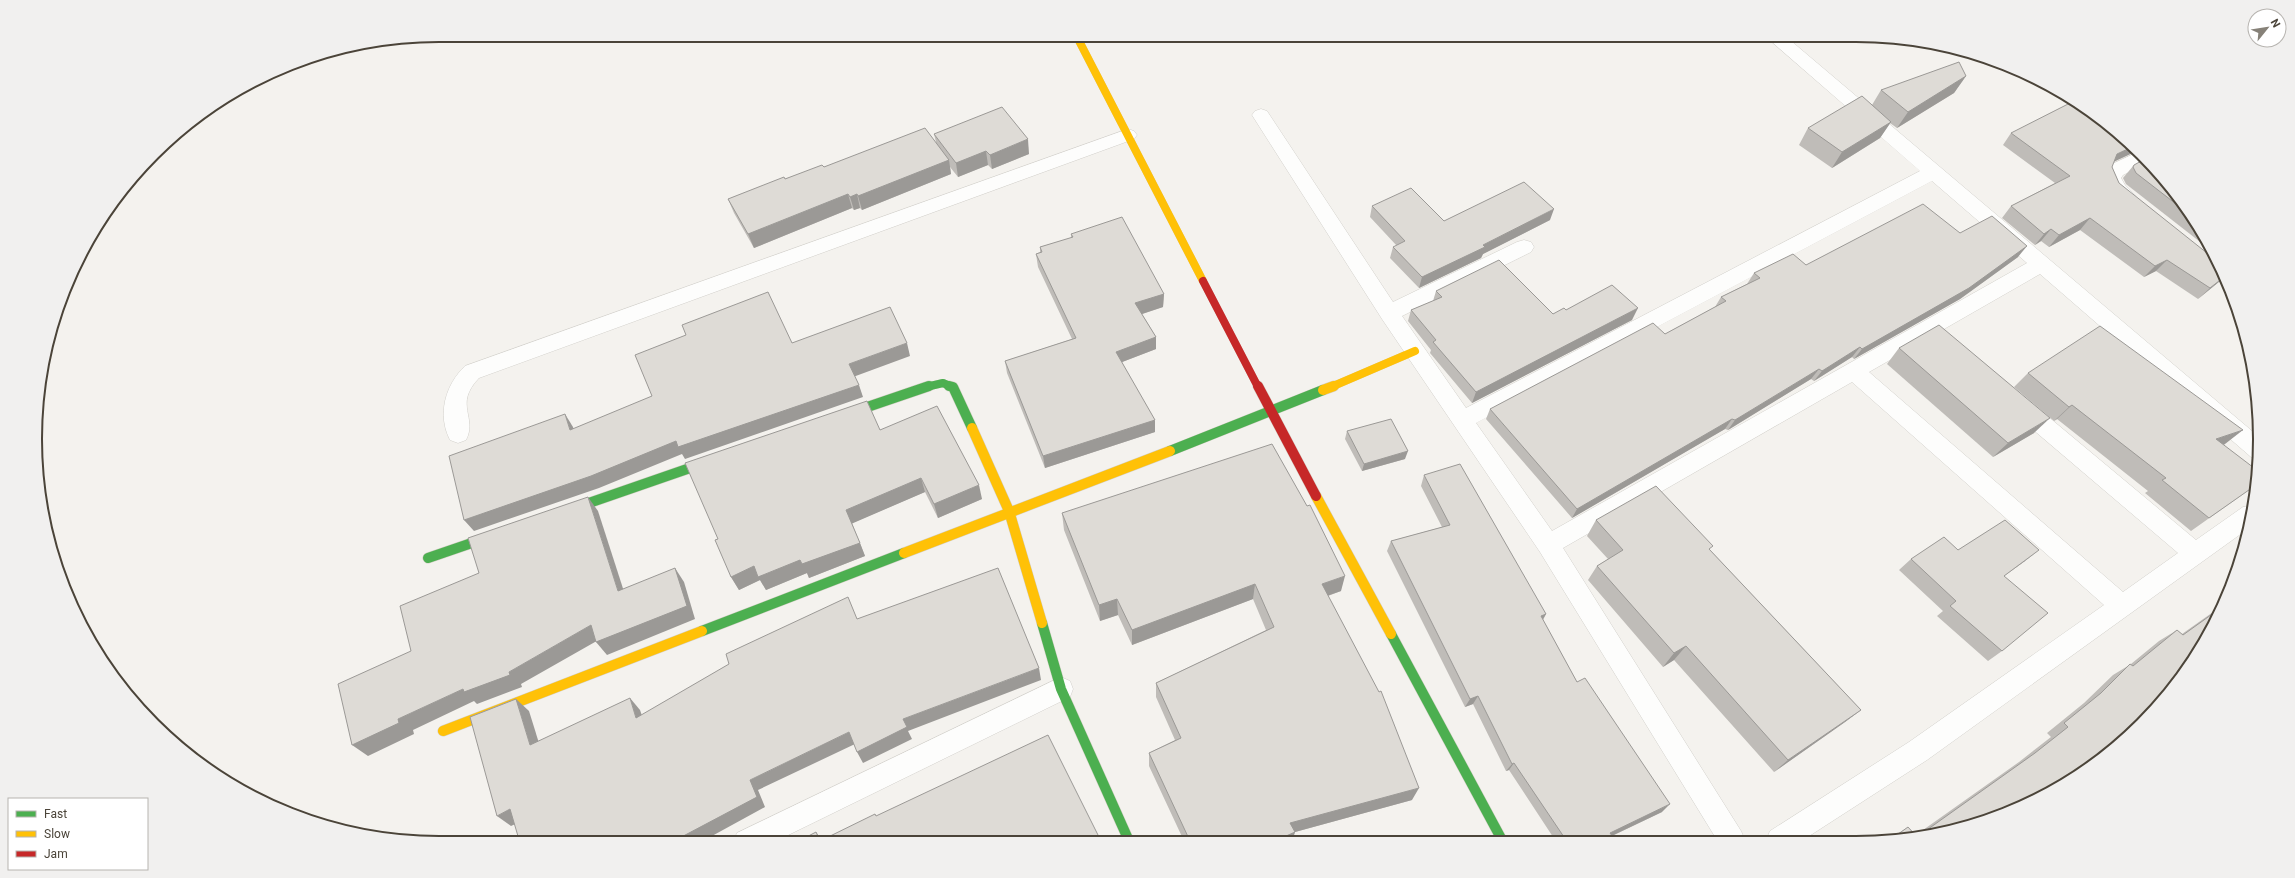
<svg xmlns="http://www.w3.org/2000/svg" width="2295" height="878" font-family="Roboto,sans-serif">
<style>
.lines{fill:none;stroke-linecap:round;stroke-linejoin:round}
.street-casing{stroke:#d2d0cb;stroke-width:1}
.fast-far1-casing{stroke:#d3cfc5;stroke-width:8}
.fast-casing{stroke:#d3cfc5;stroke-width:11}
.slow-far1-casing{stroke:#d3cfc5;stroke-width:8}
.slow-casing{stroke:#d3cfc5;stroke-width:11}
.jam-far1-casing{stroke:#d3cfc5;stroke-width:8}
.jam-casing{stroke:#d3cfc5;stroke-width:11}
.street{fill:#fdfdfc;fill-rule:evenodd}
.fast-far1{stroke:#4caf50;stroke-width:8}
.fast{stroke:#4caf50;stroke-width:10}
.slow-far1{stroke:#ffc107;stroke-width:8}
.slow{stroke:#ffc107;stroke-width:10}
.jam-far1{stroke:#c62828;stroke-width:8}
.jam{stroke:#c62828;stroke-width:10}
.wall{fill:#bfbcb8}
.shaded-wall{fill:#9b9996}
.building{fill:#dedbd6;stroke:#9b9996}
.rim{fill:none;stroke:#4b4439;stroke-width:2}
</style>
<rect width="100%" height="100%" fill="#f4f2ee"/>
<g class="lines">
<g class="street-casing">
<g id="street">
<path d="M1764 35H1784L2258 436 2259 459 2251 457 2040 274 1869 372 2123 592 2178 553 2011 411 2008 405 2011 399 2019 396 2027 399 2196 540 2243 507 2253 505 2249 528 1927 760 1803 840H1766L1770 831 1909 742 2104 605 1852 382 1563 548 1741 831 1745 840H1717L1540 552 1382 319 1252 115 1255 111 1261 109 1267 111 1393 302 1517 242 1524 240 1531 242 1534 247 1531 252 1402 316 1466 408 1920 171ZM1932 181 2027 263 1552 531 1476 423Z"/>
<path d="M1128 129 1134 131 1137 135 1134 139 479 378C453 405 478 417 466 440L458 443 450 440C437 415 445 385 465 366Z"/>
<path d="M2138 152 2149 162 2123 175 2121 178 2125 185 2136 196 2133 201C2116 206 2109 191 2103 178L2108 166Z"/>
<polygon points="1061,677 1070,681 1073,689 1070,697 774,842 733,842 737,833"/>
</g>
</g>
<g class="fast-far1-casing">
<polyline id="fast-far1" points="926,387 943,383 952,387"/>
</g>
<g class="fast-casing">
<g id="fast">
<polyline points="949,386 953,387 972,428"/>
<polyline points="841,416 929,386"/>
<polyline points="1170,451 1323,390"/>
<polyline points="563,512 716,459"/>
<polyline points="428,558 498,534"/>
<polyline points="1042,623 1061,689 1129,841"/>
<polyline points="702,631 904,553"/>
<polyline points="1391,634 1502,840"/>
</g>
</g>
<g class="slow-far1-casing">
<g id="slow-far1">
<polyline points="1076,35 1203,281"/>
<polyline points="1331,387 1415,351"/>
</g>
</g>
<g class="slow-casing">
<g id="slow">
<polyline points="1323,390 1334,386"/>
<polyline points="972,428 1009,511 1042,623"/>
<polyline points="1316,496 1391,634"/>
<polyline points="904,553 1170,451"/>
<polyline points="443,731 702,631"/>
</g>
</g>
<g class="jam-far1-casing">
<polyline id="jam-far1" points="1203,281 1258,387"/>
</g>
<g class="jam-casing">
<polyline id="jam" points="1258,386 1316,496"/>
</g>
<use href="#street" class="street"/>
<use href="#fast-far1" class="fast-far1"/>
<use href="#fast" class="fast"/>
<use href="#slow-far1" class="slow-far1"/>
<use href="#slow" class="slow"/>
<use href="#jam-far1" class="jam-far1"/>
<use href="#jam" class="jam"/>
</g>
<g class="wall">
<polygon points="1966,76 1954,93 1897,128 1890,123 1880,138 1832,168 1799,145 1808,128 1872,105 1881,90"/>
<polygon points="2011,133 2113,162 2112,167 2119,183 2220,281 2198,299 2156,271 2144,277 2080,230 2049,247 2041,241 2035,245 2002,218 2011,206 2055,183 2003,145"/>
<polygon points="934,134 1029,154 992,169 988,165 958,177 950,167 951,174 862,210 860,208 854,210 852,208 754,248 734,213 728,199 785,179 824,167 936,142"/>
<polygon points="2134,165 2160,173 2206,237 2213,252 2126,184 2123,178"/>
<polygon points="1372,206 1444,221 1550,220 1483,254 1481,258 1419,288 1390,258 1393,247 1397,246 1370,217"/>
<polygon points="1960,233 2018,257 1960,299 1854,359 1852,357 1814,381 1811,379 1728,430 1725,429 1572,518 1486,419 1490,409 1665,334 1715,307 1721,297 1747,284 1754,273 1806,265"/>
<polygon points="1071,234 1164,294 1163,307 1142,314 1156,337 1156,349 1122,362 1155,432 1045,468 1007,373 1005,361 1072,339 1038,267 1036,254 1040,252 1040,247 1071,238"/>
<polygon points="1436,291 1553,314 1566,310 1632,320 1472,403 1430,353 1431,350 1408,321 1411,310 1433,301"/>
<polygon points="1899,348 2034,433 1993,457 1887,364"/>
<polygon points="2028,373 2225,444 2224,445 2256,485 2191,531 2145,493 2148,491 2057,419 2054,421 2014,387"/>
<polygon points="880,430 982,499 938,518 925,492 852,523 865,556 809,578 807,573 766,590 760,580 739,590 731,577 718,539"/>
<polygon points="1347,431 1405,459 1362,471 1345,439"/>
<polygon points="1424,475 1546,614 1543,620 1577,682 1662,812 1612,836 1615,840 1555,840 1509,770 1506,771 1473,704 1465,707 1387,551 1391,541 1442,527 1421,486"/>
<polygon points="1062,513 1341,591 1328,596 1412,800 1295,832 1292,841 1184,841 1149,766 1149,753 1175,740 1156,697 1156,683 1266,630 1253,599 1132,645 1118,615 1100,621 1064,530"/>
<polygon points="1596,520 1710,550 1861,710 1845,722 1774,772 1674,660 1663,667 1588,580 1597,566 1608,559 1587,536"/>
<polygon points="1958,550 2025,561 2004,576 2002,651 1988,661 1937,616 1943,611 1899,570 1911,559"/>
<polygon points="2223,605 2218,617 2058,789 1909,840 1888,840 1908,827 1916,835 2019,762 2051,737 2047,733 2084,703 2113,675 2131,664 2159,641 2177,630 2182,634"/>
</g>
<g class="shaded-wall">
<polygon points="1966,76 1954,93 1897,128 1908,112"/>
<polygon points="1891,122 1880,138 1832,168 1842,152"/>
<polygon points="1028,139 1029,154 992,169 990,155"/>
<polygon points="2132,147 2137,151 2107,165 2117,154"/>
<polygon points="986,151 988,165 958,177 956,163"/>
<polygon points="949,160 951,174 862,210 858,196"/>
<polygon points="848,194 852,208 754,248 748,234"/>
<polygon points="857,194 860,208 854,210 850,197"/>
<polygon points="1554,209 1550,220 1483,254 1481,258 1419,288 1422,277 1483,245"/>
<polygon points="2090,218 2080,230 2049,247 2059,235"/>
<polygon points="2051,229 2041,241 2035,245 2044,234"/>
<polygon points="2027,246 2018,257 1960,299 1854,359 1862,349"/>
<polygon points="2167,260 2156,271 2144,277 2155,266"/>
<polygon points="2224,277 2224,278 2220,281 2198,299 2210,288"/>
<polygon points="1164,294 1163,307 1136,316 1135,303"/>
<polygon points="1638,308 1632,320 1472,403 1476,392"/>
<polygon points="1156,337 1156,349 1117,364 1116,352"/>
<polygon points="907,343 910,356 853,377 849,364"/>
<polygon points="1860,347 1852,357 1814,381 1822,371"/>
<polygon points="1819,369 1811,379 1728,430 1735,420"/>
<polygon points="859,385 863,397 685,459 682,454 599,488 474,531 464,520 676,441"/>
<polygon points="2072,405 2057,419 2054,421 2069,407"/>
<polygon points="565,414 573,427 578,442 570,430"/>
<polygon points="2050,418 2034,433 1993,457 2008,443"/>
<polygon points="1732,419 1725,429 1572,518 1577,509"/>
<polygon points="1155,420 1155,432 1045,468 1043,456"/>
<polygon points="2243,430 2225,444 2199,452 2216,439"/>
<polygon points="1408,451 1405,459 1362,471 1364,464"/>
<polygon points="921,478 925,492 851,524 846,510"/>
<polygon points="979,485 982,499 938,518 934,504"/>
<polygon points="588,497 598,511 628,604 618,591"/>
<polygon points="860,543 865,556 809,578 807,573 766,590 760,580 739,590 731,577 754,566"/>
<polygon points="2039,550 2025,561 1990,586 2004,576"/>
<polygon points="675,568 684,582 695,619 607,655 596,642"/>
<polygon points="1345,576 1341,591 1318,599 1322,584"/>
<polygon points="1255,584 1253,599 1132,645 1132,630"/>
<polygon points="1117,599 1118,615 1100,621 1099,605"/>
<polygon points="1546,614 1540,624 1541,616"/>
<polygon points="591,625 602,638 521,684 522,687 477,704 474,701 413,730 414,734 368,756 352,745 398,719 463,689 509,672"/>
<polygon points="1686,646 1674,660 1663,667 1674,653"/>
<polygon points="1039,668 1041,680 908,731 912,739 863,763 857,752 903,719"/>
<polygon points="1478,696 1473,704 1465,707 1470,699"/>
<polygon points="630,698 640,710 647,730 636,718"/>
<polygon points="516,699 529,711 543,756 530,745"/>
<polygon points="1861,710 1845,722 1774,772 1788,760"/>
<polygon points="849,732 855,744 758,790 765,807 701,842 672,842 750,780"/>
<polygon points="1514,763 1509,770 1506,771 1512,764"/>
<polygon points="1419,788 1412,800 1295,832 1292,841 1275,841 1290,823"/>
<polygon points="1670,804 1662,812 1603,840 1610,833"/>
<polygon points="510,809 524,820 511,826 497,816"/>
<polygon points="816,832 823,842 820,842"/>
</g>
<g class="building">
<polygon points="1959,62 1966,76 1908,112 1881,90"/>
<polygon points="1862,96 1891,122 1842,152 1808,128"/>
<polygon points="2074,101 2102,119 2132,147 2117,154 2112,167 2119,183 2217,261 2224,277 2210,288 2167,260 2155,266 2090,218 2059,235 2051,229 2044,234 2011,206 2070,176 2011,133"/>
<polygon points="1002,107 1028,139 990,155 986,151 956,163 934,134"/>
<polygon points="925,128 949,160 858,196 857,194 850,197 848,194 748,234 728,199 784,177 785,179 822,165 824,167"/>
<polygon points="2145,159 2160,173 2189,214 2136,173 2133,167 2134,165"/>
<polygon points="1524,182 1554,209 1483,245 1485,247 1422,277 1393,247 1405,241 1372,206 1411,188 1444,221"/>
<polygon points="1923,204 1960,233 1992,216 2027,246 1969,288 1862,349 1860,347 1822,371 1819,369 1735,420 1732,419 1577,509 1490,409 1653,323 1665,334 1726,301 1721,297 1760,278 1754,273 1793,254 1806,265"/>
<polygon points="1122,217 1164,294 1135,303 1156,337 1116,352 1155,420 1043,456 1005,361 1076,338 1036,254 1042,252 1040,247 1073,237 1071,234"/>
<polygon points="1499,260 1553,314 1564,308 1566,310 1612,285 1638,308 1476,392 1433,342 1436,340 1411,310 1442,297 1436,291"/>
<polygon points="768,292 792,343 890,307 907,343 849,364 859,385 678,447 676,441 591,476 464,520 449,456 565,414 570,430 652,396 635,355 686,335 682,325"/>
<polygon points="1939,325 2050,418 2008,443 1899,348"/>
<polygon points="2100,326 2243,430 2216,439 2258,471 2256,485 2209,518 2162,480 2166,478 2072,405 2069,407 2028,373"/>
<polygon points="867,401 880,430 937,406 979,485 934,504 921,478 846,510 860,543 802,564 800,560 758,577 754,566 731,577 715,540 718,539 685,463"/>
<polygon points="1391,419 1408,451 1364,464 1347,431"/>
<polygon points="1272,444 1307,506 1310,505 1345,576 1322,584 1379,692 1381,691 1419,788 1290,823 1295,832 1275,841 1190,841 1149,753 1181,738 1156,683 1274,627 1255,584 1132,630 1117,599 1099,605 1062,513"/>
<polygon points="1460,464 1546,614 1541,616 1577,682 1585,678 1670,804 1610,833 1615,840 1566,840 1514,763 1512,764 1478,696 1470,699 1391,541 1450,525 1424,475"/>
<polygon points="1656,486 1713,546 1709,549 1861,710 1788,760 1686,646 1674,653 1597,566 1623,550 1596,520"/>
<polygon points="588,497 618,591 675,568 687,606 596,642 591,625 509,672 510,675 464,692 463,689 398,719 399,723 352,745 338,684 411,651 400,606 479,573 468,538"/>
<polygon points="2005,520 2039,550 2004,576 2048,613 2002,651 1950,606 1956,601 1911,559 1944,537 1958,550"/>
<polygon points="998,568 1039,668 903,719 907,727 857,752 849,732 750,780 757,797 672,842 520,843 510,809 497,816 470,717 516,699 530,745 630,698 636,718 729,664 726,654 848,597 857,619"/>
<polygon points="2222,607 2218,617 2192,663 2122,743 2058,789 2011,812 1909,840 1890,840 1908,827 1917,837 2035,753 2068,727 2064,723 2101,693 2130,664 2133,666 2177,630 2183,635"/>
<polygon points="1048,735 1100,839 1097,841 797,842 816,832 820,841 875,814 876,816"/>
</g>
<path d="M0 0H2295V878H0ZM439 42H1856A397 397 0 0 1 2253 439V439A397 397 0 0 1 1856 836H439A397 397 0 0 1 42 439V439A397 397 0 0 1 439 42Z" fill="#f1f0ef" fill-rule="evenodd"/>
<path class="rim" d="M439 42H1856A397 397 0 0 1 2253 439V439A397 397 0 0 1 1856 836H439A397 397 0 0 1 42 439V439A397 397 0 0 1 439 42Z"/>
<rect x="8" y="798" width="140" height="72" fill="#ffffff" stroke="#b7b4b0"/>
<rect x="16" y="811" width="20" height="6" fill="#4caf50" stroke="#b7b4b0"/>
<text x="44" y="818" font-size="12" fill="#4b4439">Fast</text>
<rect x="16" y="831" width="20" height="6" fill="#ffc107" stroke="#b7b4b0"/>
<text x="44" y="838" font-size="12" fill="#4b4439">Slow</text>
<rect x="16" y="851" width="20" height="6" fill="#c62828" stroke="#b7b4b0"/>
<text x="44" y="858" font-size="12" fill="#4b4439">Jam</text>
<g transform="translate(2267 28) rotate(60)"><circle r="19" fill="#ffffff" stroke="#b7b4b0"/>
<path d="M0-3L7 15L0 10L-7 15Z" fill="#868178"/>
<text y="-6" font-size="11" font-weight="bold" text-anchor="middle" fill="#4b4439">N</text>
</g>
</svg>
